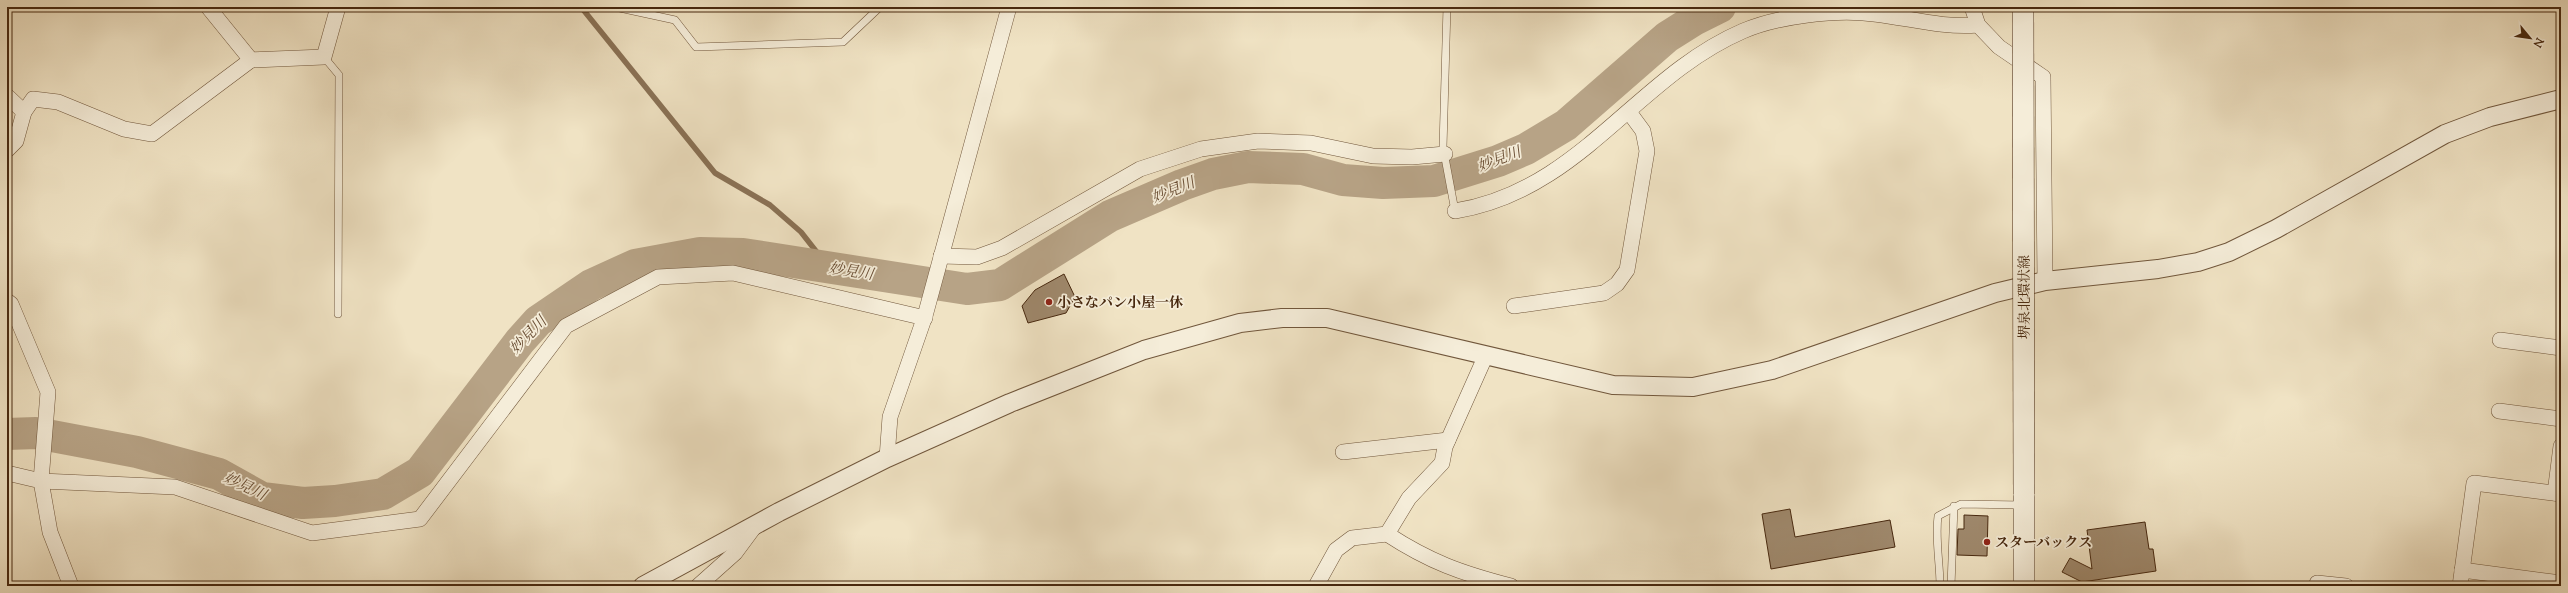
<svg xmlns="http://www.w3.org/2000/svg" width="2568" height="593" font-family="'Sorts Mill Goudy','Noto Serif JP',serif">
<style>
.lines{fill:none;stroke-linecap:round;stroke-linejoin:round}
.stream{stroke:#8a7256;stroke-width:5.5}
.river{stroke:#b7a386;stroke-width:32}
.building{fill:#9f896d;stroke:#47280f}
.service-casing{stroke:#71573c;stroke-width:8}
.minor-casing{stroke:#71573c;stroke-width:16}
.tertiary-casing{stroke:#71573c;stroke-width:20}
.secondary-casing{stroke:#47280f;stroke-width:22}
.service{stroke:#f5edd9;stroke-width:7}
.minor{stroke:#f5edd9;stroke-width:15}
.tertiary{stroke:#f5edd9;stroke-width:18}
.secondary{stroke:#f5edd9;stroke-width:21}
.secondary-bridge-casing{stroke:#47280f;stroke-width:22;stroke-linecap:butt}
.secondary-bridge{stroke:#f5edd9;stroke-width:21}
.poi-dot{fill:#8f2418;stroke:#f5edd9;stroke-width:1.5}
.labels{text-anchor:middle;stroke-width:3.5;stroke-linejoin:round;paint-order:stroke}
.street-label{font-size:14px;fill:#47280f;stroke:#f5edd9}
.poi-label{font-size:14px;font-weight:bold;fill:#47280f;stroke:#f5edd9;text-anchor:start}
.water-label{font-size:15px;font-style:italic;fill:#694d33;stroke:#f5edd9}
</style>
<rect width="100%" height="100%" fill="#f0e3c4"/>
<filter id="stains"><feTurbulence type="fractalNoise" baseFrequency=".005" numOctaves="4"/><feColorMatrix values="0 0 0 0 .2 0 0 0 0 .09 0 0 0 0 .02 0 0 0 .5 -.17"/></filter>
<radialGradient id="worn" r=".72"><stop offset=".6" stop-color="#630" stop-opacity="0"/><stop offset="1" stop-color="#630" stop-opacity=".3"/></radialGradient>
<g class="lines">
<polyline class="stream" points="581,7 715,173 770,205 801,232 830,269"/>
<polyline class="river" points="7,434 36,433 137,452 219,474 262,498 303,503 335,501 383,494 420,472 520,341 538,321 591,285 635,265 700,253 743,254 967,289 1000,285 1110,216 1182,185 1213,174 1248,167 1303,169 1343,180 1383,183 1434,181 1498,161 1526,149 1566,125 1667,37 1694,20 1720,7"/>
</g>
<g class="building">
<polygon points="1064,274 1075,297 1066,313 1028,323 1022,306 1035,290"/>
<polygon points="1790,509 1795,537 1890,520 1895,547 1771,569 1762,514"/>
<polygon points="1964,515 1988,516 1987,556 1957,555 1958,529 1964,529"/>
<polygon points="2145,522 2149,549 2153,549 2156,571 2082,582 2062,572 2070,558 2092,569 2087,530"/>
</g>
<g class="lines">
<g class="service-casing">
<g id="service">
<polyline points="615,7 675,20 696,47 843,42 880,7"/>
<polyline points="1447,7 1443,147 1455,211"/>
<polyline points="324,57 339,75 338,314"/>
<path d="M1940 586C1940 563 1935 539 1938 516L1961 504 2022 505"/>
<polyline points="1951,586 1954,506"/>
</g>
</g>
<g class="minor-casing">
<g id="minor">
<polyline points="208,7 251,60 324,57 338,7"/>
<polyline points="1972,7 1978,25 1999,47 2043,77 2045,281"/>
<polyline points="7,96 24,112"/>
<polyline points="7,150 16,141 24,112 33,99 58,102 124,129 152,134 251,60"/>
<path d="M1455 211C1580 191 1636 77 1743 31 1778 16 1836 9 1874 14 1910 18 1941 28 1978 25"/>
<polyline points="941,256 977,257 1002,248 1140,169 1201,149 1258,141 1311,143 1373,156 1412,157 1445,154"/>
<polyline points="7,301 11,304 48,392 41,481 50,532 71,586"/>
<polyline points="1514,306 1604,293 1617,284 1627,270 1647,151 1643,131 1629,112"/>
<polyline points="2500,340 2561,348"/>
<polyline points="2499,411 2561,419"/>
<polyline points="1343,452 1448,440"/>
<polyline points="887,458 890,417 925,316 1009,7"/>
<polyline points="7,473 41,481 175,487 312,533 420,519 566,326 658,277 733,273 925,318"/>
<polyline points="2555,493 2561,446"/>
<path d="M1387 534C1430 562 1461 573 1511 586"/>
<polyline points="2462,570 2561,583"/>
<polyline points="2317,583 2346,586"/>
<polyline points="698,586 735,553 755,526"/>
<polyline points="1316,586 1336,550 1352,538 1387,534 1409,498 1442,463 1445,447 1486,355"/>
<polyline points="2460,586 2474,483 2561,494"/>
</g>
</g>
<g class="tertiary-casing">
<polyline id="tertiary" points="643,586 779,512 887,458 1010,403 1144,350 1240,323 1282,318 1327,318 1613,385 1693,387 1772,370 1995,293 2045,281 2158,269 2198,262 2229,252 2276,229 2445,134 2490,117 2561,99"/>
</g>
<g class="secondary-casing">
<polyline id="secondary" points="2024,494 2024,586"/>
</g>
<use href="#service" class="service"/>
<use href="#minor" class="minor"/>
<use href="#tertiary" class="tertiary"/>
<use href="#secondary" class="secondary"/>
<g class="secondary-bridge-casing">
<polyline id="secondary-bridge" points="2023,7 2024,494"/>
</g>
<use href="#secondary-bridge" class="secondary-bridge"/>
</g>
<g class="poi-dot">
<circle cx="1049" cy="302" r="4"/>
<circle cx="1987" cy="542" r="4"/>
</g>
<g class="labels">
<g class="street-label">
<text transform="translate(2024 297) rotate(-90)" y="5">堺泉北環状線</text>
</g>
<g class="poi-label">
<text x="1057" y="307">小さなパン小屋一休</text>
<text x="1995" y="547">スターバックス</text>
</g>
<g class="water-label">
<text transform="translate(1499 159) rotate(-21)" y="5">妙見川</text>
<text transform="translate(1173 190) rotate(-22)" y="5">妙見川</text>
<text transform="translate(851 271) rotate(9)" y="5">妙見川</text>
<text transform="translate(528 335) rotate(-46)" y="5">妙見川</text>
<text transform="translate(245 486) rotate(25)" y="5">妙見川</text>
</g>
</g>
<rect width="2568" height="593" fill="none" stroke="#f0e3c4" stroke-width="24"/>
<rect x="8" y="8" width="2552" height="577" fill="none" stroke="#47280f" stroke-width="2"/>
<rect x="12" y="12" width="2544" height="569" fill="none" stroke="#47280f"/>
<g transform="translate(2530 38) rotate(119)" stroke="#f5edd9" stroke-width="3" paint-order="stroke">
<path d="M0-3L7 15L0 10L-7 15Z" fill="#47280f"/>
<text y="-6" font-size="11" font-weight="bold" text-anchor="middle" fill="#47280f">N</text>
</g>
<rect width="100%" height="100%" filter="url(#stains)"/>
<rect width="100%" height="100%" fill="url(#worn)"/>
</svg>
